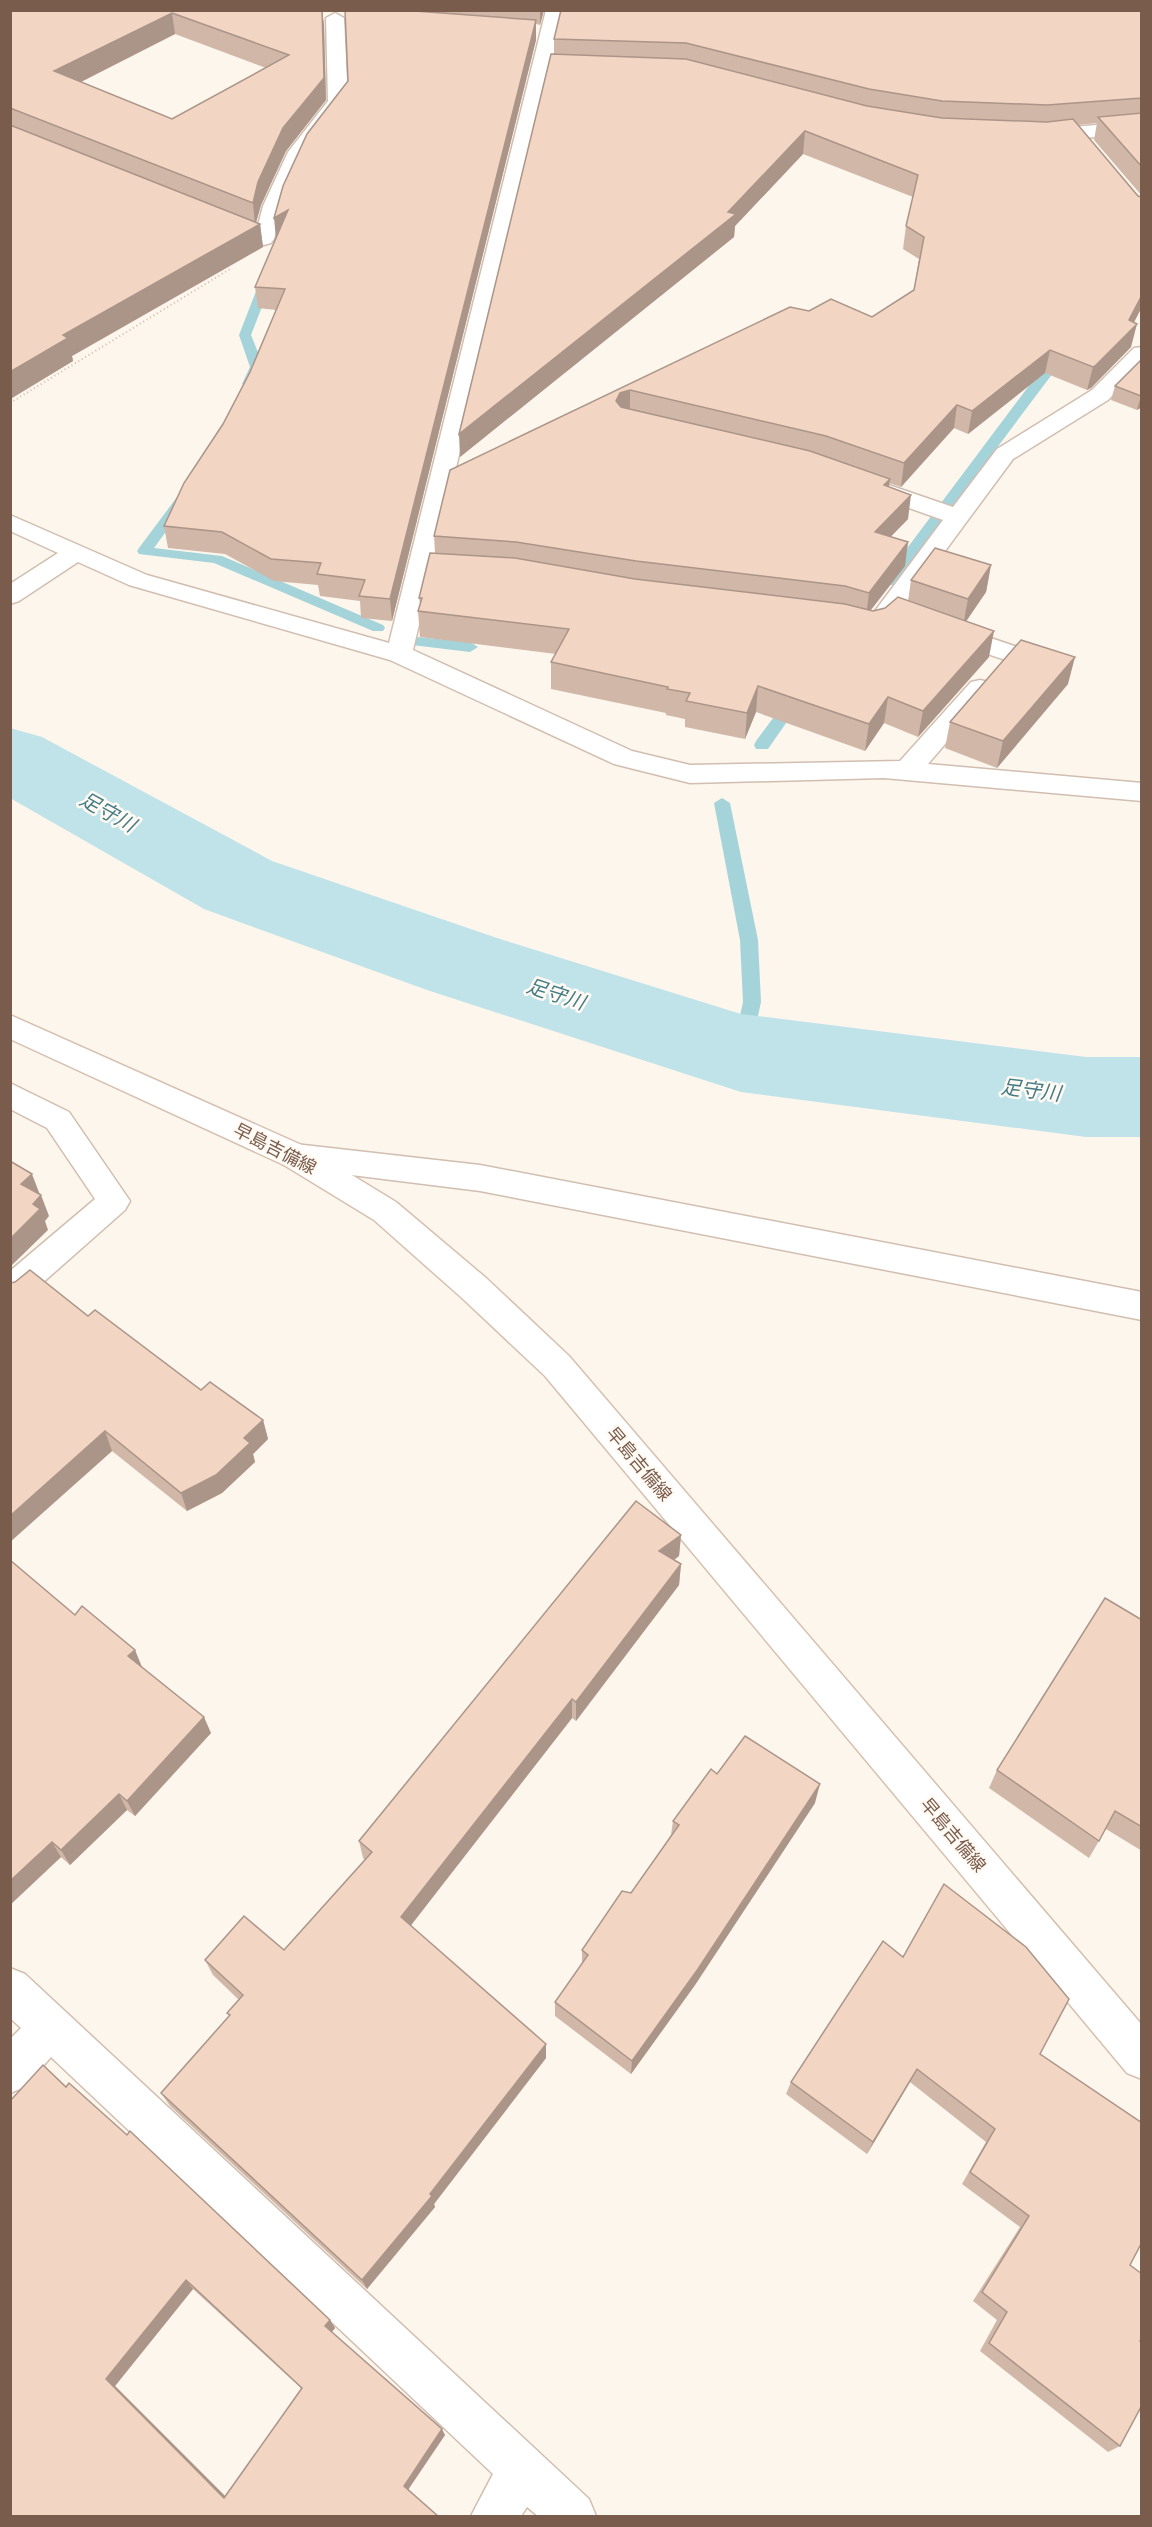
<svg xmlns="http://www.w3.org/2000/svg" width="1152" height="2527" font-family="'DM Sans','Noto Sans JP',sans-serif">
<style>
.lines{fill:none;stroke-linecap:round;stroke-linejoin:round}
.stream{fill:#a5d3da;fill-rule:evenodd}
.river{fill:#bfe3e8;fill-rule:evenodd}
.street-casing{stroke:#d1beb0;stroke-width:3}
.secondary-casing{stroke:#d6c0b0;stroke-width:3}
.path{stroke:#d9b8a5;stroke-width:2;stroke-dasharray:1 3;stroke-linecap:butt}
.street{fill:#fff;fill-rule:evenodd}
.secondary{fill:#fff;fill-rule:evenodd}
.wall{fill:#d1b7a8;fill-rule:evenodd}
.shaded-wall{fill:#aa9588}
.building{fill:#f3d5c3;stroke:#aa9588;stroke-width:1.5;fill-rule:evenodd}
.labels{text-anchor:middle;stroke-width:5;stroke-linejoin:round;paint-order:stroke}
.street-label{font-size:18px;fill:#7a5c4d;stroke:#fffaf3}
.water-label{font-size:20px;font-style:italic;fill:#437c86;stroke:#fffaf3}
</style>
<rect width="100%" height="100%" fill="#fdf6ec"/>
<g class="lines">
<g class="stream">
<path d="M352 10H363L352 28 351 46 366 65 365 70H357C346 40 328 49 352 10Z"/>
<polygon points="266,277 272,281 251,335 264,367 254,387 249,388 242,384 250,367 239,335 260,281"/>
<polygon points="1060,350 1067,354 1065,357 894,585 884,585 882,582 884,579 1055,351"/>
<polygon points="182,496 189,500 154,548 222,556 383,625 385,628 383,631 373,631 214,563 139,554 137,551 139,548 177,497"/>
<polygon points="417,637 470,642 478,647 470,652 412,645 409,642 412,639"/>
<polygon points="795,694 800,695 803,699 800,703 768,749 756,749 754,745 756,741 790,695"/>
<polygon points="722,798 730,803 758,940 761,1002 750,1053 747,1058 735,1058 732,1053 743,1002 740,940 714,803"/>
</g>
<polygon class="river" points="10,728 42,737 272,861 497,938 741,1014 1086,1057 1142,1057 1142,1137 1086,1137 741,1092 704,1080 427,990 204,909 10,798"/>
<g class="street-casing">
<g id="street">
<polygon points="546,10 564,10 413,650 632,751 690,765 900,761 971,682 980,680 989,682 993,688 928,764 1142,783 1142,801 884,778 690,783 614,764 390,660 129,585 78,562 19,601 10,604 10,584 58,553 10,531 10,515 147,575 389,643"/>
<polygon points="335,13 344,18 348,101 307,153 283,206 274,239 271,243 264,245 213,225 210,221 213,217 227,217 257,229 263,206 288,152 328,101 326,18"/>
<polygon points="1142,121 1142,133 1039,142 1029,136 1039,130"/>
<polygon points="1142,347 1142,366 1108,400 1013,459 897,616 888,619 879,616 875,611 943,520 861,491 857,486 861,481 877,481 953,507 997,449 1092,390 1134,348"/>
<polygon points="949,624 1062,662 1066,668 1062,674 1053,676 940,638 936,632 940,626"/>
<polygon points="10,1083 69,1112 130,1201 125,1210 22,1301 10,1304 10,1271 95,1199 47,1128 10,1109"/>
<polygon points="295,1144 480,1165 1142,1292 1142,1320 480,1191 295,1168 284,1165 279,1156 284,1147"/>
<polygon points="10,1968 25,1974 589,2499 596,2516 538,2516 527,2507 521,2516 471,2516 493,2474 51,2057 25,2087 10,2093 10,2039 21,2028 10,2018"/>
</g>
</g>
<g class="secondary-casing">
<polygon id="secondary" points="10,1015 306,1147 396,1202 486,1278 569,1356 1142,2025 1142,2079 1127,2073 545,1376 462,1298 374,1220 284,1165 10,1039"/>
</g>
<polyline class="path" points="10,403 230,269"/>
<use href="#street" class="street"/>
<use href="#secondary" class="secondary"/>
</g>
<g class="wall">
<path d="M10 10H544L540 25 536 24V40L392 621 361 618 360 601 320 596 318 585 274 581 225 554 168 548 164 526 223 424 250 372 276 310 258 308 255 287 348 81 345 12 322 11 324 25 326 100 286 151 261 205 256 223 260 224 263 247 72 356 73 361 12 398 10 397ZM175 34 266 68 172 119 81 82Z"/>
<polygon points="1142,10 1142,196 1094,140 1097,123 1078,125 1134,322 1131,347 1091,388 1087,390 1045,373 968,434 954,428 901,487 889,483 889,486 908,519 890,537 908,542 905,566 871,610 873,611 885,608 908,601 911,580 991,565 986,592 966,621 989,657 918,737 884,723 865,751 756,712 745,739 685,727 685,719 666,715 666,713 551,689 551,662 556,654 420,637 418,611 420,604 419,598 435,553 434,536 450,470 809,311 872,317 914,290 919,259 903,249 906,226 913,197 803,154 735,226 734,237 460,457 554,54 554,39"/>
<polygon points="1142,359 1142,407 1137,410 1111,400 1115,386"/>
<polygon points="1068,684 997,768 945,748 950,722"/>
<polygon points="88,1316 201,1390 263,1420 268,1439 253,1454 255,1462 222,1493 187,1511 112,1451 10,1542"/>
<polygon points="681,1535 679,1556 674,1560 681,1564 679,1585 576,1721 572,1718 411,1925 546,2058 434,2204 435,2207 367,2289 170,2106 161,2093 229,2016 227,2013 239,2000 213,1975 205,1960 284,1950 365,1860 363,1858 359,1841"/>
<polygon points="75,1615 135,1650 141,1667 211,1733 135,1816 127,1810 70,1865 61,1857 10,1905"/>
<polygon points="1142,1620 1142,1851 1106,1829 1089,1858 989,1788 997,1770"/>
<polygon points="717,1774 815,1803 695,1985 631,2074 555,2016 555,2002 582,1964 582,1950 631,1893 671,1835 673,1821"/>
<polygon points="903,1957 1040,2054 1130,2265 1140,2341 1120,2446 1108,2452 980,2351 997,2320 973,2301 1020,2227 962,2184 986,2142 910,2082 867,2154 786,2094 791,2082"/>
<path d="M66 2087 330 2320 335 2328 332 2332 445 2435 408 2489 10 2517ZM193 2289 302 2389 225 2496 115 2386Z"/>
</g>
<g class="shaded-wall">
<polygon points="322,10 324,25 326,100 286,151 261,205 255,226 253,203 258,182"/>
<polygon points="540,10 544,10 540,25"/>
<polygon points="172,13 175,34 59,93 54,71"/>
<polygon points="536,20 536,40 392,621 390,599"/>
<polygon points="805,131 803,154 735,226 734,237 460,457 459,434 728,212"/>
<polygon points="288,210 276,239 274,218"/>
<polygon points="260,224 263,247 72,356 73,361 12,398 10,392 10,372 63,335"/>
<polygon points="1142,295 1142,307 1129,332 1137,324 1131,347 1091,388 1087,390 1093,367 1129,320"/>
<polygon points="1050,350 1045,373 968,434 972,411"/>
<polygon points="630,390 630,414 619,417 616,401 620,393"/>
<polygon points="1141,396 1142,396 1142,407 1137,410"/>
<polygon points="957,405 954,428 901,487 904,463"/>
<polygon points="890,479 887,502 884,485"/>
<polygon points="911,495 908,519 872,556 875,532"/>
<polygon points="908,542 905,566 866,616 869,593"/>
<polygon points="991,565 986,592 963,626 968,599"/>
<polygon points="994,631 989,657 918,737 923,711"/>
<polygon points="1075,657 1068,684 997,768 1003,741"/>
<polygon points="758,686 756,712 745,739 747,713"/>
<polygon points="888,697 884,723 865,751 869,724"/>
<polygon points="32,1174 40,1195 21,1184"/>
<polygon points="41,1195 49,1216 45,1221 48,1230 10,1267 10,1239 33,1204"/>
<polygon points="263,1420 268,1439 253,1454 255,1462 222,1493 187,1511 181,1493 244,1438"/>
<polygon points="105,1431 112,1451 10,1542 10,1516"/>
<polygon points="681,1535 679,1556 658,1572 659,1551"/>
<polygon points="681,1564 679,1585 576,1721 576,1702"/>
<polygon points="135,1650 142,1667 135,1674 128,1656"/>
<polygon points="572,1699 572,1718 405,1933 401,1917"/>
<polygon points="204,1717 211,1733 135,1816 127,1801"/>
<polygon points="820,1784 815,1803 695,1985 631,2074 632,2061"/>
<polygon points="119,1794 127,1810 70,1865 61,1850"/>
<polygon points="52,1842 61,1857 10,1905 10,1881"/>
<polygon points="546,2044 546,2058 434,2204 435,2207 367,2289 362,2280"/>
<polygon points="917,2069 910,2082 867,2154 873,2142"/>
<polygon points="186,2280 193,2289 115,2386 231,2502 224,2498 106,2379"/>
<polygon points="330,2320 335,2328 330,2334 325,2326"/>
<polygon points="442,2429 445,2435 408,2490 404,2486"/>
</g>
<g class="building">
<path d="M10 10H322L324 78 283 128 258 182 253 203 10 108ZM172 13 289 55 172 119 54 71Z"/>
<polygon points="345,10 401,10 536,20 390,599 359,596 365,580 317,574 321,563 271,559 222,532 164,526 184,483 223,424 250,372 285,289 255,287 288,210 274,218 283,186 307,134 348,81"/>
<polygon points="561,10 1142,10 1142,98 1047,105 942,101 869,89 686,43 554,39"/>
<polygon points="551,54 686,59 867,106 942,118 1047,122 1073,119 1138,196 1142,197 1142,295 1129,320 1137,324 1096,365 1093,367 1050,350 972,411 957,405 904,463 826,436 630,390 620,393 616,401 621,407 810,451 890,479 884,485 911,495 875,532 908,542 869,593 845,586 636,561 516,542 434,536 450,470 790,307 809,311 831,299 872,317 914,290 924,237 906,226 918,175 805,131 728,212 736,214 459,434"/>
<polygon points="1142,113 1142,167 1098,117"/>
<polygon points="10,125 260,224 63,335 68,338 10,372"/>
<polygon points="1142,359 1142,396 1141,396 1115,386"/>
<polygon points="935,548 991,565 968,599 911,580"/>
<polygon points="430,553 515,558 635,579 845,604 873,611 885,608 898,597 994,631 923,711 888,697 869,724 758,686 747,713 686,701 690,693 667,689 668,687 551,662 569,629 418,611 422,598 419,598"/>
<polygon points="1021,640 1075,657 1003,741 950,722"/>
<polygon points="10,1161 32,1174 21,1184 41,1195 33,1204 40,1209 10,1239"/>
<polygon points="30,1270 88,1316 95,1310 201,1390 210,1382 263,1420 244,1438 250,1443 216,1475 181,1493 105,1431 10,1516 10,1283 15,1282"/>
<polygon points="636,1501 681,1535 659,1551 681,1564 576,1702 572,1699 401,1917 546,2044 430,2194 432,2196 362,2280 161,2093 230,2015 227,2013 243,1995 205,1960 244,1916 284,1950 372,1852 359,1841"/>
<polygon points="10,1560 75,1615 82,1606 135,1650 128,1656 204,1717 127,1801 119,1794 61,1850 52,1842 10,1881"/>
<polygon points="1105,1598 1142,1620 1142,1827 1115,1811 1099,1841 997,1770"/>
<polygon points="745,1736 820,1784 698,1969 632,2061 555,2002 588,1955 582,1950 622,1891 631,1893 679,1825 673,1821 711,1769 717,1774"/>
<polygon points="944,1884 1026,1947 1069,1999 1040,2054 1142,2123 1142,2242 1130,2265 1142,2274 1142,2338 1140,2341 1142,2342 1142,2405 1120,2446 989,2343 1007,2312 982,2292 1029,2216 970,2172 995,2129 917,2069 873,2142 791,2082 883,1941 903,1957"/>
<path d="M43 2065 66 2087 69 2083 127 2135 130 2131 330 2320 325 2326 442 2429 404 2486 439 2517H10V2101ZM186 2280 302 2388 224 2498 106 2379Z"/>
</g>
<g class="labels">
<g class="street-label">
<text transform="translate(275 1149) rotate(27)" y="6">早島吉備線</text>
<text transform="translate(639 1464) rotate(50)" y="6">早島吉備線</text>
<text transform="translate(953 1835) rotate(50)" y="6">早島吉備線</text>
</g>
<g class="water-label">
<text transform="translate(108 812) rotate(29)" y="7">足守川</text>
<text transform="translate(556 994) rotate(18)" y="7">足守川</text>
<text transform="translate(1031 1090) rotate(7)" y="7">足守川</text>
</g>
</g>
<rect width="1152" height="2527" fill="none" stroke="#7a5c4d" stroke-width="24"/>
</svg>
